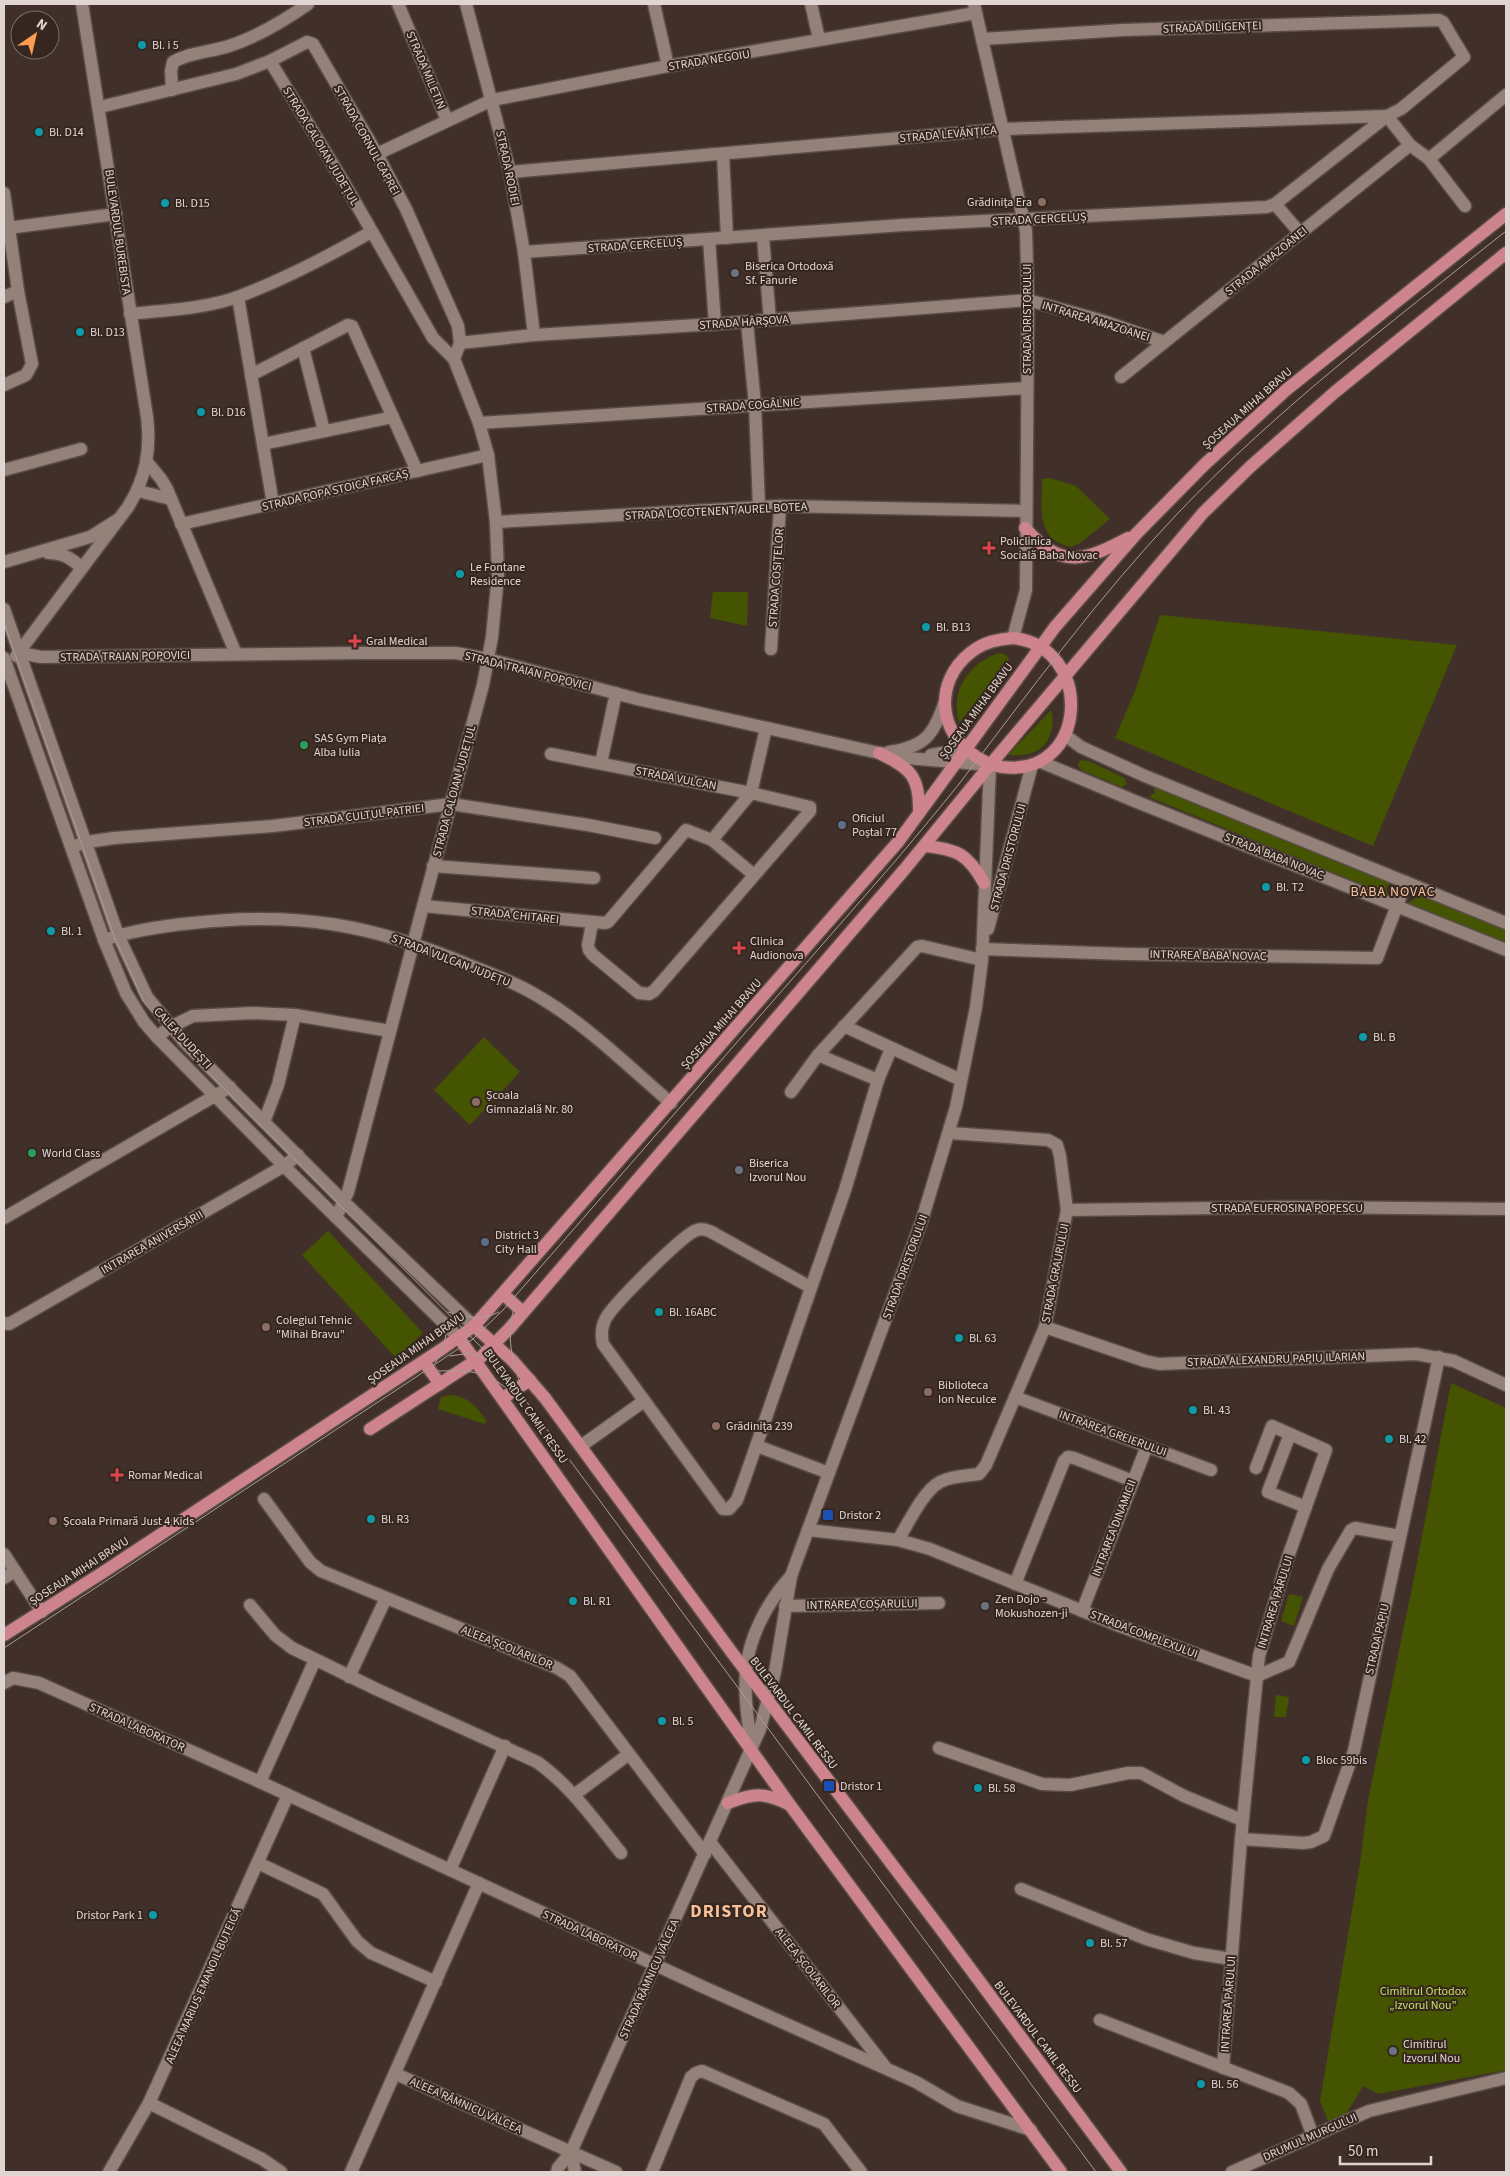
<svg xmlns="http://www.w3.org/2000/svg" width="1510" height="2176" font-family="'Source Sans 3',sans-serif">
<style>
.green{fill:#445401}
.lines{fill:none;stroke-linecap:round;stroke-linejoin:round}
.street-casing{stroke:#5a4d47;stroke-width:15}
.secondary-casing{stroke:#5a4d47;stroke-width:15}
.primary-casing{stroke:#5a4d47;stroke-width:15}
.street{stroke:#94827a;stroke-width:12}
.secondary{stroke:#94827a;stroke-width:12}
.primary{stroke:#ce848c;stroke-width:12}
.tram{stroke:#a99d98;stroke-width:1}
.culture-dot{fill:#0f9aa8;stroke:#35261f;stroke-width:2}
.education-dot{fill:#8d6e63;stroke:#35261f;stroke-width:2}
.worship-dot{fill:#6b7280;stroke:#35261f;stroke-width:2}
.health-dot{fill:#e0444e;stroke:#35261f;stroke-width:2}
.leisure-dot{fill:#2e9e5b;stroke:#35261f;stroke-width:2}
.service-dot{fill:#5c6f8a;stroke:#35261f;stroke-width:2}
.transit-dot{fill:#1a4fb4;stroke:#35261f;stroke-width:2}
.labels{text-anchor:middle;stroke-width:4;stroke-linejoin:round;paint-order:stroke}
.street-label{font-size:12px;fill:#e0d5d1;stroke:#35261f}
.poi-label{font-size:12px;fill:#e0d5d1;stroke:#35261f;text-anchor:start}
.park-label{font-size:12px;fill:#c3e15f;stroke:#35261f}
.neighbourhood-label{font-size:14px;letter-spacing:1px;fill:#f8c29c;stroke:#35261f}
.district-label{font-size:18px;font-weight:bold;letter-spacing:1px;fill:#f8c29c;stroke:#35261f}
</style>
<rect width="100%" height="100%" fill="#403029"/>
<g class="green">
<path d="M1050 478 1076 486 1110 519 1080 543 1071 547C1035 540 1042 507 1042 479Z"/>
<polygon points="713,592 748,592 747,626 710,618"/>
<polygon points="1160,615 1457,645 1373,846 1115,738 1135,691"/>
<path d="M998 653 1004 654 1009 658 1008 663 959 723C950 690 968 665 998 653Z"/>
<path d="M1051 710C1056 726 1050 747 1032 753 1024 756 1016 755 1008 755Z"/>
<polygon points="1080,760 1089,761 1124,778 1127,784 1122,787 1081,770 1078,765"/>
<polygon points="1154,787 1393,883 1389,884 1386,888 1388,895 1149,797 1155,793"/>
<polygon points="1413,891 1506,929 1506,943 1408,903 1415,899"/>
<polygon points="484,1037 520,1072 470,1125 434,1090"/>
<polygon points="328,1231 423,1333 396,1358 302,1255"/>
<polygon points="1451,1383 1506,1408 1506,2070 1378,2094 1363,2086 1344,2118 1329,2123 1320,2101 1360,1863 1368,1800 1415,1573"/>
<path d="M450 1395C469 1397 476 1405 486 1421L485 1424 438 1409 441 1397Z"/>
<polygon points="1289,1594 1303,1597 1294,1626 1281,1621"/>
<polygon points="1276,1695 1289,1697 1286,1717 1274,1717"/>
</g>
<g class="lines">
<g class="street-casing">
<g id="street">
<polyline points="398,4 447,120"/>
<polyline points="466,4 510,172 524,252 534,335"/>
<polyline points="654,4 668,66"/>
<polyline points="811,4 819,39"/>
<polyline points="270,61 343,181 433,338 454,359"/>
<path d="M172 90 171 71 173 62C190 52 211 52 229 46 257 37 285 20 308 4"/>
<polyline points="100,107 236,74 270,61 307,42 313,44 377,154 406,209 458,326 460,343 454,359 479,423 488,455 496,522 498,575 492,637 483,685 423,906 348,1192 339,1211 335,1216"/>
<polyline points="377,154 492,100 668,66 976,13"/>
<polyline points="723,154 727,238"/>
<polyline points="1429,159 1506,95"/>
<polyline points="510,172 1004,129 1387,116 1410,145 1429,159 1465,206"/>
<polyline points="4,193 18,291 32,364 26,375 4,385"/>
<polyline points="1275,204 1300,233"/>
<polyline points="4,225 8,228 116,214"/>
<polyline points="763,237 770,320"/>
<polyline points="709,239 715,324"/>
<polyline points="524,252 903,225 1267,207 1275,204 1387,116 1401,109 1464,57 1443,22 1439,20 1123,30 982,39"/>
<polyline points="4,297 18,291"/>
<polyline points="238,297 273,504"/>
<path d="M130 314C165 310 206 309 240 296 285 279 329 256 371 232"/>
<polyline points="747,322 755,405 759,507"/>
<polyline points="460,343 534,335 715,324 1028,300 1103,321 1164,342"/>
<polyline points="303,348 324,431"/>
<polyline points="251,375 348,325 352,326 417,471"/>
<polyline points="1121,377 1410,145"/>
<polyline points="479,423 1027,388"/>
<polyline points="263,444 393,417"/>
<polyline points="4,470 81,449"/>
<polyline points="496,522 780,506 1025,511"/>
<polyline points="181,524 488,455"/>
<path d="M48 553C63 553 71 558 82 568"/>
<polyline points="4,562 90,537 117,520"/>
<polyline points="771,649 780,506"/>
<polyline points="551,754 751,793 810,807 810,811 654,991 649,994 639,993 593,955 589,950 588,945 592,923"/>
<polyline points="601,763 616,693"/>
<polyline points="72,847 87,842 114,838 273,826 451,804 588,825 655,838"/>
<polyline points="433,866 594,878"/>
<polyline points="754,875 712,840 751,793 766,728"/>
<polyline points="423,906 605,923 608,922 686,830 712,840"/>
<path d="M104 940C134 930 161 926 193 923 298 911 373 925 469 965 494 975 519 984 541 998 588 1026 629 1067 671 1103"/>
<polyline points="982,949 1126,954 1377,958 1406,882"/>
<polyline points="844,1026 961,1080"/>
<polyline points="157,1037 170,1027 193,1016 252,1013 295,1015 390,1031"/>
<polyline points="818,1055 878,1080"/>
<polyline points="791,1092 818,1055 917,947 922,946 982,960"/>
<polyline points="264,1122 278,1085 295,1015"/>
<polyline points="1067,1210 1297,1207 1506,1209"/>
<polyline points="4,1218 230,1087"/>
<path d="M810 1287 715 1234C710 1231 703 1228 697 1230 683 1234 613 1305 606 1318 601 1327 601 1335 603 1344L723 1509H729L737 1500 745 1478 845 1190 878 1080 891 1049"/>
<polyline points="4,1323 9,1324 284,1166 298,1155"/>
<polyline points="1045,1327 1145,1361 1159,1364 1416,1354 1454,1361 1506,1385"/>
<polyline points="1015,1397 1211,1470"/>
<polyline points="1290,1434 1268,1492 1306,1507"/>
<polyline points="581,1446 644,1401"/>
<polyline points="757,1446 829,1473"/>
<polyline points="264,1499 310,1562 321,1571 557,1668 570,1676 705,1854"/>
<polyline points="808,1530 898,1540 930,1549 1117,1625 1257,1676 1289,1662 1328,1569 1351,1530 1355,1528 1400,1536"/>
<path d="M898 1540C908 1524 923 1491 940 1482 951 1476 966 1476 979 1474L986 1465 1045 1327 1067 1210 1060 1156 1057 1145 1048 1140 950 1133"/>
<polyline points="4,1578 15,1571"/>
<polyline points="1015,1584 1064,1461 1068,1457 1074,1458 1133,1481"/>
<path d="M250 1605 275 1635 292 1648 376 1689 537 1762C571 1786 595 1821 621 1853"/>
<polyline points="785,1606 939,1603"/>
<polyline points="1082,1611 1147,1446"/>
<polyline points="349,1677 386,1598"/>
<polyline points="4,1683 13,1678 39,1683 260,1782 701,1986 916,2082 957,2106 1031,2130"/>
<polyline points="939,1748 1042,1784 1070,1785 1128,1773 1141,1773 1184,1796 1242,1820"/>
<polyline points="260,1782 315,1660"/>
<polyline points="574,1795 629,1754"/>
<polyline points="1241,1839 1303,1843 1311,1842 1324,1836 1354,1751 1439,1357"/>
<polyline points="710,1842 886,2068"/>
<polyline points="258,1863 323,1894 357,1941 371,1953 436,1982"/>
<polyline points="450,1870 505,1746"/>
<polyline points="1021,1889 1146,1939 1194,1953 1231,1959"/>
<polyline points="1100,2020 1289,2093 1301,2104 1313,2136"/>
<polyline points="1223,2068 1241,1839 1259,1656 1288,1557 1326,1450 1272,1426 1256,1468"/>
<polyline points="396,2074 616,2172"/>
<polyline points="149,2103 262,2159 281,2172"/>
<polyline points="109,2172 149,2103 288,1795"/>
<polyline points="351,2172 479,1883"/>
<polyline points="652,2172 691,2077 696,2073 702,2071 824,2124 861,2172"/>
<polyline points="1232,2172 1369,2111 1506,2078"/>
</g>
</g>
<g class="secondary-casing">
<g id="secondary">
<polyline points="974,4 1026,231 1028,300 1026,590 1013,638"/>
<polyline points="147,462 161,479 167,489 236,654"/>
<polyline points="138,491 171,499"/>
<polyline points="4,609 118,935 147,997 185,1043 344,1202 474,1326"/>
<polyline points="20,653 41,657 356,653 456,653 488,659 637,699 879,753 907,758 990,765 982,960 976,1007 956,1107 922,1220 791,1576 775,1672 760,1729 571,2152 558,2168 557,2172"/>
<path d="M16 656 128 507C146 478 151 450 147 417L82 4"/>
<polyline points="4,658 104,940 126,993 144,1022 157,1037 284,1166 459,1338"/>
<polyline points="1065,735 1081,747 1145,776 1506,923"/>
<path d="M889 752C925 747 934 735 945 701"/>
<polyline points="931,755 965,749"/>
<polyline points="1041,762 1137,802 1506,950"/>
<polyline points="988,929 1032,765"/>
<polyline points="4,1554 42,1612"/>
<path d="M752 1748C748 1723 744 1697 746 1672 748 1638 768 1601 791 1576"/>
<polyline points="571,2152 575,2172"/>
</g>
</g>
<g class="primary-casing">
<g id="primary">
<path d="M1025 528C1061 569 1083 562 1128 538"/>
<path d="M1013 638C1095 647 1089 778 1002 767 990 765 981 761 971 753 934 725 937 673 977 648 988 641 1000 639 1013 638Z"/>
<path d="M879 753C911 768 920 777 919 813"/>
<path d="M924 846C957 849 968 854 984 883"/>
<polyline points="503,1294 523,1312"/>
<polyline points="474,1326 512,1360 545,1398 733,1654 940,1928 1121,2172"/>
<polyline points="459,1338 790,1805 1061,2172"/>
<polyline points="424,1362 440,1384"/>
<polyline points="503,1398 530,1380"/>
<polyline points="370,1429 481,1357 509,1329 904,870 990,765 1203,513 1250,467 1335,392 1506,253"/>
<polyline points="4,1635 102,1573 442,1349 474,1326 898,842 1055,627 1137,533 1205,464 1286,390 1506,214"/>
<path d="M728 1803C754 1793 765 1792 790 1805"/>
</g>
</g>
<use href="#street" class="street"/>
<use href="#secondary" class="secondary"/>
<use href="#primary" class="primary"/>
<g class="tram">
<polyline points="4,623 114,936 144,1002 182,1046 501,1367 1096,2172"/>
<path d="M515 1305C505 1335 512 1360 522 1389"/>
<path d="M448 1312C466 1317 482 1321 499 1312"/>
<polyline points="450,1356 471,1353 489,1359"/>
<path d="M435 1363C444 1350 448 1334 446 1319"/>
<path d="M438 1371C474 1370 487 1371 515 1395"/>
<path d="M4 1648 416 1377 473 1339 503 1310 897 859C918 834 939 809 959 784 1030 691 1098 597 1178 513 1278 408 1393 321 1506 231"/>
</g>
</g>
<g class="culture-dot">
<circle cx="142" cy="45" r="5"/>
<circle cx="39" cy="132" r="5"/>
<circle cx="165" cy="203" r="5"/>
<circle cx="80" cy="332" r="5"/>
<circle cx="201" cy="412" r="5"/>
<circle cx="460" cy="574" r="5"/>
<circle cx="926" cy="627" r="5"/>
<circle cx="1266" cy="887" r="5"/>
<circle cx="51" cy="931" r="5"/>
<circle cx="1363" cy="1037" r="5"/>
<circle cx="659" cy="1312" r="5"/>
<circle cx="959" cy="1338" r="5"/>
<circle cx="1193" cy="1410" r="5"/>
<circle cx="1389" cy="1439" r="5"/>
<circle cx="371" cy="1519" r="5"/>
<circle cx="573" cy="1601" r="5"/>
<circle cx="662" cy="1721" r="5"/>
<circle cx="1306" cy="1760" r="5"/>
<circle cx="978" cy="1788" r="5"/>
<circle cx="153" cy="1915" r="5"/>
<circle cx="1090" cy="1943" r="5"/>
<circle cx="1201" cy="2084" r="5"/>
</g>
<g class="education-dot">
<circle cx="1042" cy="202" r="5"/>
<circle cx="476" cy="1102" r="5"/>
<circle cx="266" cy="1327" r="5"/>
<circle cx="928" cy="1392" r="5"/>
<circle cx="716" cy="1426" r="5"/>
<circle cx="53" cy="1521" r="5"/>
</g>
<g class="worship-dot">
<circle cx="735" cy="273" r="5"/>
<circle cx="739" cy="1170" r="5"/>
<circle cx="985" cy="1606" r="5"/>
<circle cx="1393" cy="2051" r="5"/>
</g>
<g class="health-dot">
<path d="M986.5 540.5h5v5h5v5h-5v5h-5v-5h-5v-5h5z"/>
<path d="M352.5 633.5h5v5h5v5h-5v5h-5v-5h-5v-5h5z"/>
<path d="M736.5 940.5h5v5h5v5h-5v5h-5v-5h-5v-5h5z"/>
<path d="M114.5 1467.5h5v5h5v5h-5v5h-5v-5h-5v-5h5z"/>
</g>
<g class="leisure-dot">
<circle cx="304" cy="745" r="5"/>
<circle cx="32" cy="1153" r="5"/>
</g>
<g class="service-dot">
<circle cx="842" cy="825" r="5"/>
<circle cx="485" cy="1242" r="5"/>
</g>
<g class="transit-dot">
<rect x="822" y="1509" width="12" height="12" rx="2.5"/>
<rect x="823" y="1780" width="12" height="12" rx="2.5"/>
</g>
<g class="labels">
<g class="street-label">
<text transform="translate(1212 27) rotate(-2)" y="4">STRADA DILIGENȚEI</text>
<text transform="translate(709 60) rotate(-9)" y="4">STRADA NEGOIU</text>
<text transform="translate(426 70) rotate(67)" y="4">STRADA MILETIN</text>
<text transform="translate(948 134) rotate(-5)" y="4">STRADA LEVĂNȚICA</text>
<text transform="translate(367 140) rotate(61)" y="4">STRADA CORNUL CAPREI</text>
<text transform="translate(321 146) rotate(59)" y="4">STRADA CALOIAN JUDEȚUL</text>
<text transform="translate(508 168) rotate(78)" y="4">STRADA RODIEI</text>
<text transform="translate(1039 219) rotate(-3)" y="4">STRADA CERCELUȘ</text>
<text transform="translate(118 232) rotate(82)" y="4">BULEVARDUL BUREBISTA</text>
<text transform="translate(635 245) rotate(-4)" y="4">STRADA CERCELUȘ</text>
<text transform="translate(1266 261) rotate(-39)" y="4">STRADA AMAZOANEI</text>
<text transform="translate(1027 319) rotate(-90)" y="4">STRADA DRISTORULUI</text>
<text transform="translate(1096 321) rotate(17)" y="4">INTRAREA AMAZOANEI</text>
<text transform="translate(744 322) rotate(-4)" y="4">STRADA HÂRȘOVA</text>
<text transform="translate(753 405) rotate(-4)" y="4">STRADA COGÂLNIC</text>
<text transform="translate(1247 408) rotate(-42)" y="4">ȘOSEAUA MIHAI BRAVU</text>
<text transform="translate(335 490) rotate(-13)" y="4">STRADA POPA STOICA FARCAȘ</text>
<text transform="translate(716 511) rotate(-3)" y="4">STRADA LOCOTENENT AUREL BOTEA</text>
<text transform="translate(776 578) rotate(-86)" y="4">STRADA COSIȚELOR</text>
<text transform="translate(125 656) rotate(-1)" y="4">STRADA TRAIAN POPOVICI</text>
<text transform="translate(528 671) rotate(14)" y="4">STRADA TRAIAN POPOVICI</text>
<text transform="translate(976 711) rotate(-54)" y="4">ȘOSEAUA MIHAI BRAVU</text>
<text transform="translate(676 778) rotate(11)" y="4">STRADA VULCAN</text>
<text transform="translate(454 791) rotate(-75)" y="4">STRADA CALOIAN JUDEȚUL</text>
<text transform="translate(364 815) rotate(-7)" y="4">STRADA CULTUL PATRIEI</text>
<text transform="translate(1274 856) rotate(22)" y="4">STRADA BABA NOVAC</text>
<text transform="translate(1008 857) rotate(-75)" y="4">STRADA DRISTORULUI</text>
<text transform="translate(515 915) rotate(6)" y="4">STRADA CHITAREI</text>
<text transform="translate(1208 955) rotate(1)" y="4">INTRAREA BABA NOVAC</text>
<text transform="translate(451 960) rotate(21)" y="4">STRADA VULCAN JUDEȚU</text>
<text transform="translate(721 1024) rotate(-49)" y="4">ȘOSEAUA MIHAI BRAVU</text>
<text transform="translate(183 1038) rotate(47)" y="4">CALEA DUDEȘTI</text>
<text x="1287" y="1212">STRADA EUFROSINA POPESCU</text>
<text transform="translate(152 1242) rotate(-30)" y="4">INTRAREA ANIVERSĂRII</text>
<text transform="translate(905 1267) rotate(-70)" y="4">STRADA DRISTORULUI</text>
<text transform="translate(1055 1273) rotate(-79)" y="4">STRADA GRAURULUI</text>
<text transform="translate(416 1348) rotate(-35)" y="4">ȘOSEAUA MIHAI BRAVU</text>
<text transform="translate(1276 1359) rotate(-2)" y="4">STRADA ALEXANDRU PAPIU ILARIAN</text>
<text transform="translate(526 1406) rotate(55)" y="4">BULEVARDUL CAMIL RESSU</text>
<text transform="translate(1113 1433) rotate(20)" y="4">INTRAREA GREIERULUI</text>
<text transform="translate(1114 1528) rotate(-69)" y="4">INTRAREA DINAMICII</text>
<text transform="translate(79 1571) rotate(-33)" y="4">ȘOSEAUA MIHAI BRAVU</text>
<text transform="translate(1275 1602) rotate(-73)" y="4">INTRAREA PĂRULUI</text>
<text transform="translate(862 1604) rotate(-1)" y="4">INTRAREA COȘARULUI</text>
<text transform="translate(1144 1634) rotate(21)" y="4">STRADA COMPLEXULUI</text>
<text transform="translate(1377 1639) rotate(-77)" y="4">STRADA PAPIU</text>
<text transform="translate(507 1647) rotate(22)" y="4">ALEEA ȘCOLARILOR</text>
<text transform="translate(794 1713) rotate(53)" y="4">BULEVARDUL CAMIL RESSU</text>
<text transform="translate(137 1727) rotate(24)" y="4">STRADA LABORATOR</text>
<text transform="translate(590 1935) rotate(25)" y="4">STRADA LABORATOR</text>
<text transform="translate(808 1968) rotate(52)" y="4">ALEEA ȘCOLARILOR</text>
<text transform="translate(649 1979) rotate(-66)" y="4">STRADA RÂMNICU VÂLCEA</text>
<text transform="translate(203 1986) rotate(-66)" y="4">ALEEA MARIUS EMANOIL BUTEICĂ</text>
<text transform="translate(1228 2004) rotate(-86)" y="4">INTRAREA PĂRULUI</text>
<text transform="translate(1038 2037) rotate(53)" y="4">BULEVARDUL CAMIL RESSU</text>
<text transform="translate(466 2105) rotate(24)" y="4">ALEEA RÂMNICU VÂLCEA</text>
<text transform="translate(1310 2137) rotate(-24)" y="4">DRUMUL MURGULUI</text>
</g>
<g class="poi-label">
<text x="152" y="49">Bl. i 5</text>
<text x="49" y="136">Bl. D14</text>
<text x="1032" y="206" text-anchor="end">Grădinița Era</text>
<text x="175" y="207">Bl. D15</text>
<text x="745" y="270">Biserica Ortodoxă<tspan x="745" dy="14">Sf. Fanurie</tspan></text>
<text x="90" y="336">Bl. D13</text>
<text x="211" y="416">Bl. D16</text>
<text x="1000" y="545">Policlinica<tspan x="1000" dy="14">Socială Baba Novac</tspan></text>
<text x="470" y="571">Le Fontane<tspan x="470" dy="14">Residence</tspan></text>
<text x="936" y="631">Bl. B13</text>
<text x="366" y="645">Gral Medical</text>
<text x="314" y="742">SAS Gym Piața<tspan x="314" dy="14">Alba Iulia</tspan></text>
<text x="852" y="822">Oficiul<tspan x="852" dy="14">Poștal 77</tspan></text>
<text x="1276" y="891">Bl. T2</text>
<text x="61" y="935">Bl. 1</text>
<text x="750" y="945">Clinica<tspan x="750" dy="14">Audionova</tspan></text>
<text x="1373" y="1041">Bl. B</text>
<text x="486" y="1099">Școala<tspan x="486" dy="14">Gimnazială Nr. 80</tspan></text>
<text x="42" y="1157">World Class</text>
<text x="749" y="1167">Biserica<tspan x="749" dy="14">Izvorul Nou</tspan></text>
<text x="495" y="1239">District 3<tspan x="495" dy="14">City Hall</tspan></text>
<text x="669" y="1316">Bl. 16ABC</text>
<text x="276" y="1324">Colegiul Tehnic<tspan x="276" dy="14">"Mihai Bravu"</tspan></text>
<text x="969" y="1342">Bl. 63</text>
<text x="938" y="1389">Biblioteca<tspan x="938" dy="14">Ion Neculce</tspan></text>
<text x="1203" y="1414">Bl. 43</text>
<text x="726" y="1430">Grădinița 239</text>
<text x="1399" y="1443">Bl. 42</text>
<text x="128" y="1479">Romar Medical</text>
<text x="839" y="1519">Dristor 2</text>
<text x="381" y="1523">Bl. R3</text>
<text x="63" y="1525">Școala Primară Just 4 Kids</text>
<text x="995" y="1603">Zen Dojo -<tspan x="995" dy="14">Mokushozen-ji</tspan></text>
<text x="583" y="1605">Bl. R1</text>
<text x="672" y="1725">Bl. 5</text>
<text x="1316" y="1764">Bloc 59bis</text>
<text x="840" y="1790">Dristor 1</text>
<text x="988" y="1792">Bl. 58</text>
<text x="143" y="1919" text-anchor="end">Dristor Park 1</text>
<text x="1100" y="1947">Bl. 57</text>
<text x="1403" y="2048">Cimitirul<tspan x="1403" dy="14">Izvorul Nou</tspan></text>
<text x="1211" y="2088">Bl. 56</text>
</g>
<g class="park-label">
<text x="1423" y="1995">Cimitirul Ortodox<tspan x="1423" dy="14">„Izvorul Nou”</tspan></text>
</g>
<g class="neighbourhood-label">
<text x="1393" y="896">BABA NOVAC</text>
</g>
<g class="district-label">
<text x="729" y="1917">DRISTOR</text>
</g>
</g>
<rect width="1510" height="2176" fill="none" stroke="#e0d5d1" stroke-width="10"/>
<g transform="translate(35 35) rotate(34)"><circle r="24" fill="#35261f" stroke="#796c66"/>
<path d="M0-4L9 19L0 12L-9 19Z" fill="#fc9d53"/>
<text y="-8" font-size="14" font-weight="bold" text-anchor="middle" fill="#e0d5d1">N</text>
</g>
<path d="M1340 2156v8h91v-8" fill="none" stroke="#e0d5d1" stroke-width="2.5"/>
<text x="1348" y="2156" font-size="15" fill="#e0d5d1" stroke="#35261f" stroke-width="4" paint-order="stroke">50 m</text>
</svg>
